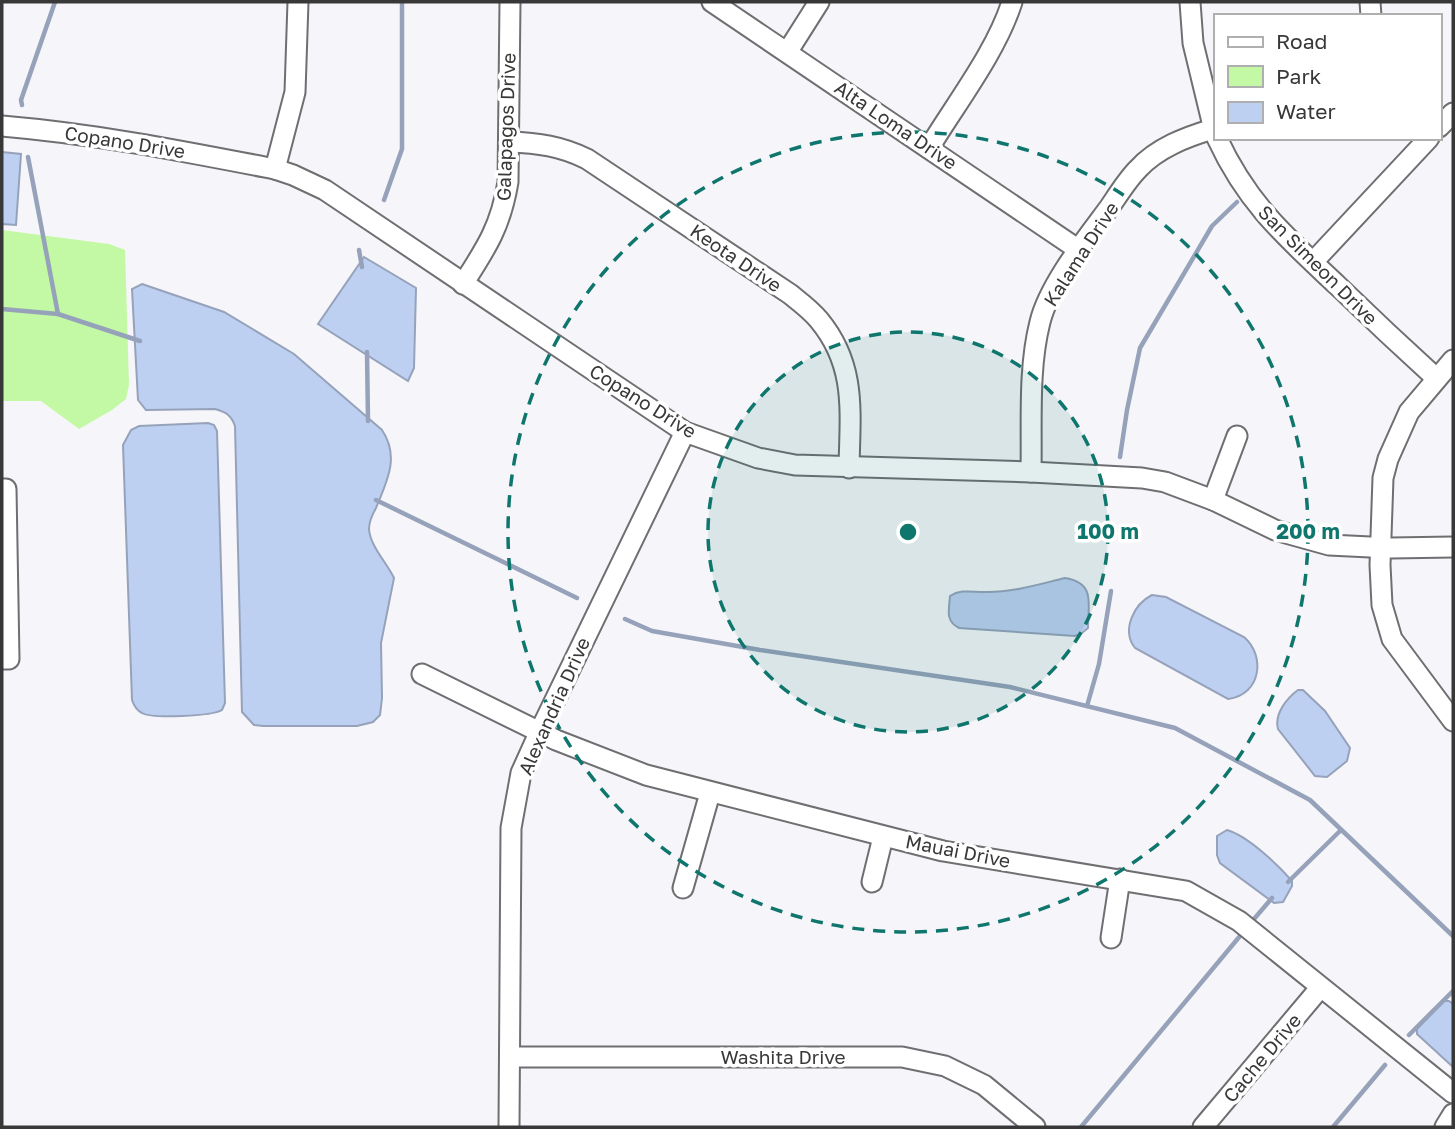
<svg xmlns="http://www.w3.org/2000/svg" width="1455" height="1129" font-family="'Golos Text',sans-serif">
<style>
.green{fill:#c3f9a4}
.water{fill:#bed0f2;stroke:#96a2ba;stroke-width:2}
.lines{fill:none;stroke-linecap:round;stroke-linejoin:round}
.stream{stroke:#96a2ba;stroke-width:4.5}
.minor-casing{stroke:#6f6e71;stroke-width:23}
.minor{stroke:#fff;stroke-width:19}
.ring{fill:none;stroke:#0f766e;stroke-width:3.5;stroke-dasharray:12 9}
.labels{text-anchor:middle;stroke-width:7;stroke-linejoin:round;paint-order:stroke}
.street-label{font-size:19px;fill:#383839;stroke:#fff}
.centre{fill:#0f766e;stroke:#fff;stroke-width:3.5}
.ring-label{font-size:21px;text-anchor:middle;font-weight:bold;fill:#0f766e;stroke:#fff;stroke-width:7;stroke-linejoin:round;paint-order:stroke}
</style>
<rect width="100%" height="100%" fill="#f6f5f9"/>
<polygon class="green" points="2,230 109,244 125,250 129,385 126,399 112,410 79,429 41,401 2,401"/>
<g class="water">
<polygon points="2,152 21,154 16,225 2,224"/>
<polygon points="364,257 416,288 414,368 408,381 318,324"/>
<path d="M142 284 224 312 294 354 382 430C400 457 387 481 376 508 372 515 369 522 369 529 370 546 387 563 394 578L381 643 382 698 380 715 373 722 357 726H263L254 725 242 712 235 426C231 415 226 412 215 409L146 410 138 400 132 289Z"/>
<path d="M208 423 214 425 217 431 225 703 222 710C212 716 152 719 142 713 136 710 134 706 132 700L123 445 131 430 139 426Z"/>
<path d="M1065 578C1096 583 1088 604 1088 628L1082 633 1075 636 959 628C945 621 949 610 950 596 962 588 974 593 988 592 1014 592 1040 584 1065 578Z"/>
<path d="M1152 595 1166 597 1244 637C1266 656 1261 695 1228 699L1135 648C1121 630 1134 604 1152 595Z"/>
<path d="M1298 690H1303L1325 711 1350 748 1347 761 1327 777 1315 776 1278 729C1274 714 1287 698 1298 690Z"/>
<path d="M1227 830C1248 836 1278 865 1292 881V886L1283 902 1274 903 1220 863 1217 855V836Z"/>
<polygon points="1443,1001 1449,1001 1453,1004 1453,1067 1417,1034 1417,1029"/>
</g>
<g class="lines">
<g class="stream">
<polyline points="22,105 21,100 55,2"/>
<polyline points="28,157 58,314"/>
<polyline points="384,200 402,149 402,2"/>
<polyline points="359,250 362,267"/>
<polyline points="2,309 58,314 140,341"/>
<polyline points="367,352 368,421"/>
<polyline points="1120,457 1127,410 1140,348 1212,226 1237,202"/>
<polyline points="376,500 577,598"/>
<polyline points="625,619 652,631 760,650 1010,687 1175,728 1310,800 1453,936"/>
<polyline points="1087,706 1099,664 1111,591"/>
<polyline points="1288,882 1341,830"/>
<polyline points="1254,919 1272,898"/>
<polyline points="1409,1035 1453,991"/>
<polyline points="1081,1127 1240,936"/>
<polyline points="1333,1127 1385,1065"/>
</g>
<g class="minor-casing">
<g id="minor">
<polyline points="712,2 1079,250"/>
<polyline points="1190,2 1193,43 1215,134"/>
<polyline points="1370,2 1371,16"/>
<polyline points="788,51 819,2"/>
<path d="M2 126C96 134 182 151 275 169L293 175 325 190 685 432 758 458 795 465 1031 472 1142 478 1165 482 1213 500 1275 530 1329 545 1391 548 1453 547"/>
<polyline points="1439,127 1453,113"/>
<path d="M1217 138C1248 205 1286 237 1338 286 1370 317 1403 348 1436 378"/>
<path d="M509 142C538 143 561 146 587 159L790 294C800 302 811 310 819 320 857 366 850 412 849 468"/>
<path d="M929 148C957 102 996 52 1012 2"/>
<polyline points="275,169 295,92 298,2"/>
<polyline points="1313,262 1429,138"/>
<path d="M463 284C487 247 501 225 508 182L510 2"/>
<polyline points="1453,360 1409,412 1388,459 1383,478 1380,565 1382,605 1392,639 1453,721"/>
<path d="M1031 472C1032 423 1028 369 1040 322 1049 285 1086 239 1109 208 1118 195 1127 180 1138 169 1157 148 1186 137 1213 129"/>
<polyline points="2,489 6,489 9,659 2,659"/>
<polyline points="1213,500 1237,436"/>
<polyline points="422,674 556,740 646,775 943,851 1186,891 1239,921 1453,1093"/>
<polyline points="872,882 883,837"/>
<polyline points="683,888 710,793"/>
<polyline points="1111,938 1120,879"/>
<polyline points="510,1057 902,1057 945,1066 984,1085 1035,1127"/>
<polyline points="509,1127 511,828 521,773 540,731 685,432"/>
<polyline points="1203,1127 1320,988"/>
<polyline points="1445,1127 1453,1114"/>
</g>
</g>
<use href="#minor" class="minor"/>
</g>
<circle cx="908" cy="532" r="200" fill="#0f766e" fill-opacity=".12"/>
<g class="ring">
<circle cx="908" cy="532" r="200"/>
<circle cx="908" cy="532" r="400"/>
</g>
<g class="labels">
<g class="street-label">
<text transform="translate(896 125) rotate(34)" y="7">Alta Loma Drive</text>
<text transform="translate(506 127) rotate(-88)" y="7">Galapagos Drive</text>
<text transform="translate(125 142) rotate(9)" y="7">Copano Drive</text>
<text transform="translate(1081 254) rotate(-57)" y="7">Kalama Drive</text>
<text transform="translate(736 258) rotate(34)" y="7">Keota Drive</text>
<text transform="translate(1318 265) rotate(45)" y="7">San Simeon Drive</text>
<text transform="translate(643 401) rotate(32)" y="7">Copano Drive</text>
<text transform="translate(554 706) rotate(-66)" y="7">Alexandria Drive</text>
<text transform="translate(958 851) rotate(11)" y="7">Mauai Drive</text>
<text x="783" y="1064">Washita Drive</text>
<text transform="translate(1262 1058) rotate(-50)" y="7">Cache Drive</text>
</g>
</g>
<circle cx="908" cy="532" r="10" class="centre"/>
<g class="ring-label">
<text x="1108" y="539">100 m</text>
<text x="1308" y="539">200 m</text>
</g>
<rect width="1455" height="1129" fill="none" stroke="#383839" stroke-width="7"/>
<rect x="1214" y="14" width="228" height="126" fill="#ffffff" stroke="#afafb0" stroke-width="2"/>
<rect x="1228" y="37" width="35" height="10" fill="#ffffff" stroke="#afafb0" stroke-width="2"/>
<text x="1276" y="49" font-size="21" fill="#383839">Road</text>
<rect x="1228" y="66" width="35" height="21" fill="#c3f9a4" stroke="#afafb0" stroke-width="2"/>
<text x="1276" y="84" font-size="21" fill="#383839">Park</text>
<rect x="1228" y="102" width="35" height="21" fill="#bed0f2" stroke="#afafb0" stroke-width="2"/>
<text x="1276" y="119" font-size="21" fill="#383839">Water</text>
</svg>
